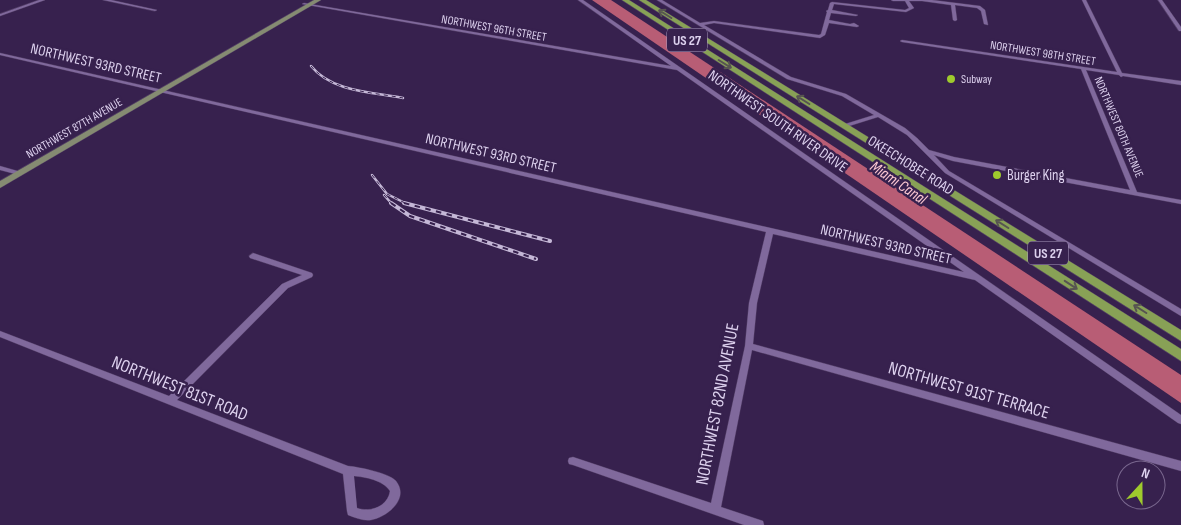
<svg xmlns="http://www.w3.org/2000/svg" width="1181" height="525" font-family="'Sofia Sans Condensed',sans-serif">
<style>
.water{fill:#b85d75}
.lines{fill:none;stroke-linecap:round;stroke-linejoin:round}
.minor-casing{stroke:#503c64;stroke-width:1}
.major-casing{stroke:#503c64;stroke-width:1}
.highway-casing{stroke:#503c64;stroke-width:1}
.minor{fill:#80699c;fill-rule:evenodd}
.major{fill:#858b72;fill-rule:evenodd}
.highway{fill:#88a156;fill-rule:evenodd}
.rail-far1-casing{stroke:#c4b7d6;stroke-width:2.5}
.rail-casing{stroke:#c4b7d6;stroke-width:4}
.rail-far1{stroke:#37214e;stroke-width:1;stroke-dasharray:4;stroke-linecap:butt}
.rail{stroke:#37214e;stroke-width:2;stroke-dasharray:5.5;stroke-linecap:butt}
.oneway{stroke:#575451}
.poi-dot{fill:#9fca2d;stroke:#37214e;stroke-width:2}
.labels{text-anchor:middle;stroke-width:5;stroke-linejoin:round;paint-order:stroke}
.far-street-label{font-size:12px;fill:#ddd1ee;stroke:#37214e}
.far-poi-label{font-size:12px;fill:#ddd1ee;stroke:#37214e;text-anchor:start}
.shield{fill:#37214e;stroke:#ab9cbe;stroke-width:1}
.shield-label{font-size:14px;font-weight:bold;fill:#ddd1ee}
.street-label{font-size:15px;fill:#ddd1ee;stroke:#37214e}
.poi-label{font-size:15px;fill:#ddd1ee;stroke:#37214e;text-anchor:start}
.water-label{font-size:16px;font-style:italic;fill:#fcc8d3;stroke:#37214e}
.near-street-label{font-size:18px;fill:#ddd1ee;stroke:#37214e}
</style>
<rect width="100%" height="100%" fill="#37214e"/>
<polygon class="water" points="592,0 611,0 1181,375 1181,403"/>
<g class="lines">
<g class="minor-casing">
<g id="minor">
<polygon points="39,0 45,0 0,16 0,14"/>
<polygon points="103,0 111,0 157,10 155,11"/>
<polygon points="578,0 583,0 1181,415 1181,424 1178,423 975,280 773,234 757,303 753,344 1181,461 1181,471 752,350 721,507 763,521 764,525 744,525 573,465 569,464 568,461 569,458 573,457 711,503 745,346 749,303 766,232 0,55 0,53 964,272 677,70 302,4 304,3 671,66"/>
<polygon points="657,0 662,0 700,23 714,21 819,35 821,34 827,12 826,11 828,10 830,3 832,2 905,10 909,8 905,1 893,1 891,0 932,0 980,6 985,10 988,25 984,24 981,11 977,8 955,5 957,20 955,21 953,20 951,5 922,1 909,1 914,8 906,12 834,4 832,10 858,15 856,16 831,13 829,20 850,24 854,23 859,26 857,27 829,23 825,35 820,38 714,23 704,25 791,77 846,94 905,128 917,138 929,150 954,157 1130,190 1081,69 902,42 900,41 902,40 1117,72 1082,0 1086,0 1122,73 1181,81 1181,85 1123,76 1121,77 1119,75 1086,70 1137,192 1181,200 1181,204 953,161 934,155 949,171 1181,309 1181,316 945,173 907,135 878,117 846,127 842,127 842,125 874,115 842,96 787,79"/>
<polygon points="1158,0 1162,0 1181,27 1181,31 1179,31"/>
<polygon points="0,166 21,172 22,173 19,175 0,170"/>
<path d="M253 253 312 273 313 275 312 277 288 288 177 400 348 466C359 467 389 473 396 481 410 499 387 517 371 520 363 521 356 518 348 515L347 511 343 474 0 337V331L169 396 282 284 302 275 250 258 249 256ZM354 476C365 477 383 480 390 491 388 506 371 513 357 508Z"/>
</g>
</g>
<g class="major-casing">
<polygon id="major" points="314,0 321,0 0,188 0,181"/>
</g>
<g class="highway-casing">
<g id="highway">
<polygon points="622,0 629,0 1181,349 1181,361"/>
<polygon points="639,0 646,0 1181,330 1181,341"/>
</g>
</g>
<use href="#minor" class="minor"/>
<use href="#major" class="major"/>
<use href="#highway" class="highway"/>
<g class="rail-far1-casing">
<g id="rail-far1">
<path d="M311 66C332 92 372 92 403 98"/>
<polyline points="372,175 387,194 407,204"/>
<polyline points="384,195 392,204"/>
</g>
</g>
<g class="rail-casing">
<g id="rail">
<polyline points="391,203 410,216 536,259"/>
<polyline points="404,203 550,241"/>
</g>
</g>
<use href="#rail-far1" class="rail-far1"/>
<use href="#rail" class="rail"/>
</g>
<defs><path id="oneway-shaft" d="M-6 0H5M1.5-3L5.5 0L1.5 3" fill="none" stroke-width="1.6" stroke-linecap="round" stroke-linejoin="round" transform="scale(1.25)"/></defs>
<g class="oneway">
<use href="#oneway-shaft" transform="translate(665 14) rotate(-148)"/>
<use href="#oneway-shaft" transform="translate(725 64) rotate(32)"/>
<use href="#oneway-shaft" transform="translate(803 100) rotate(-148)"/>
<use href="#oneway-shaft" transform="translate(1002 224) rotate(-148)"/>
<use href="#oneway-shaft" transform="translate(1071 285) rotate(33)"/>
<use href="#oneway-shaft" transform="translate(1140 309) rotate(-148)"/>
</g>
<g class="poi-dot">
<circle cx="951" cy="79" r="5"/>
<circle cx="997" cy="175" r="5"/>
</g>
<g class="labels">
<g class="far-street-label">
<text transform="translate(494 28) rotate(10)" y="4">NORTHWEST 96TH STREET</text>
<text transform="translate(1043 53) rotate(9)" y="4">NORTHWEST 98TH STREET</text>
<text transform="translate(1119 127) rotate(67)" y="4">NORTHWEST 80TH AVENUE</text>
<text transform="translate(74 128) rotate(-30)" y="4">NORTHWEST 87TH AVENUE</text>
</g>
<g class="far-poi-label">
<text x="961" y="83">Subway</text>
</g>
<g class="shield">
<rect x="667" y="28.5" width="40" height="23" rx="4"/>
<rect x="1028" y="241.5" width="40" height="23" rx="4"/>
</g>
<g class="shield-label">
<text x="687" y="45">US 27</text>
<text x="1048" y="258">US 27</text>
</g>
<g class="street-label">
<text transform="translate(96 63) rotate(13)" y="5">NORTHWEST 93RD STREET</text>
<text transform="translate(778 121) rotate(35)" y="5">NORTHWEST SOUTH RIVER DRIVE</text>
<text transform="translate(491 153) rotate(13)" y="5">NORTHWEST 93RD STREET</text>
<text transform="translate(911 165) rotate(32)" y="5">OKEECHOBEE ROAD</text>
<text transform="translate(886 244) rotate(13)" y="5">NORTHWEST 93RD STREET</text>
</g>
<g class="poi-label">
<text x="1007" y="180">Burger King</text>
</g>
<g class="water-label">
<text transform="translate(899 182) rotate(34)" y="6">Miami Canal</text>
</g>
<g class="near-street-label">
<text transform="translate(180 388) rotate(22)" y="6">NORTHWEST 81ST ROAD</text>
<text transform="translate(969 390) rotate(16)" y="6">NORTHWEST 91ST TERRACE</text>
<text transform="translate(717 404) rotate(-79)" y="6">NORTHWEST 82ND AVENUE</text>
</g>
</g>
<g transform="translate(1141 485) rotate(21)"><circle r="24" fill="#37214e" stroke="#79678e"/>
<path d="M0-4L9 19L0 12L-9 19Z" fill="#9fca2d"/>
<text y="-8" font-size="14" font-weight="bold" text-anchor="middle" fill="#ddd1ee">N</text>
</g>
</svg>
